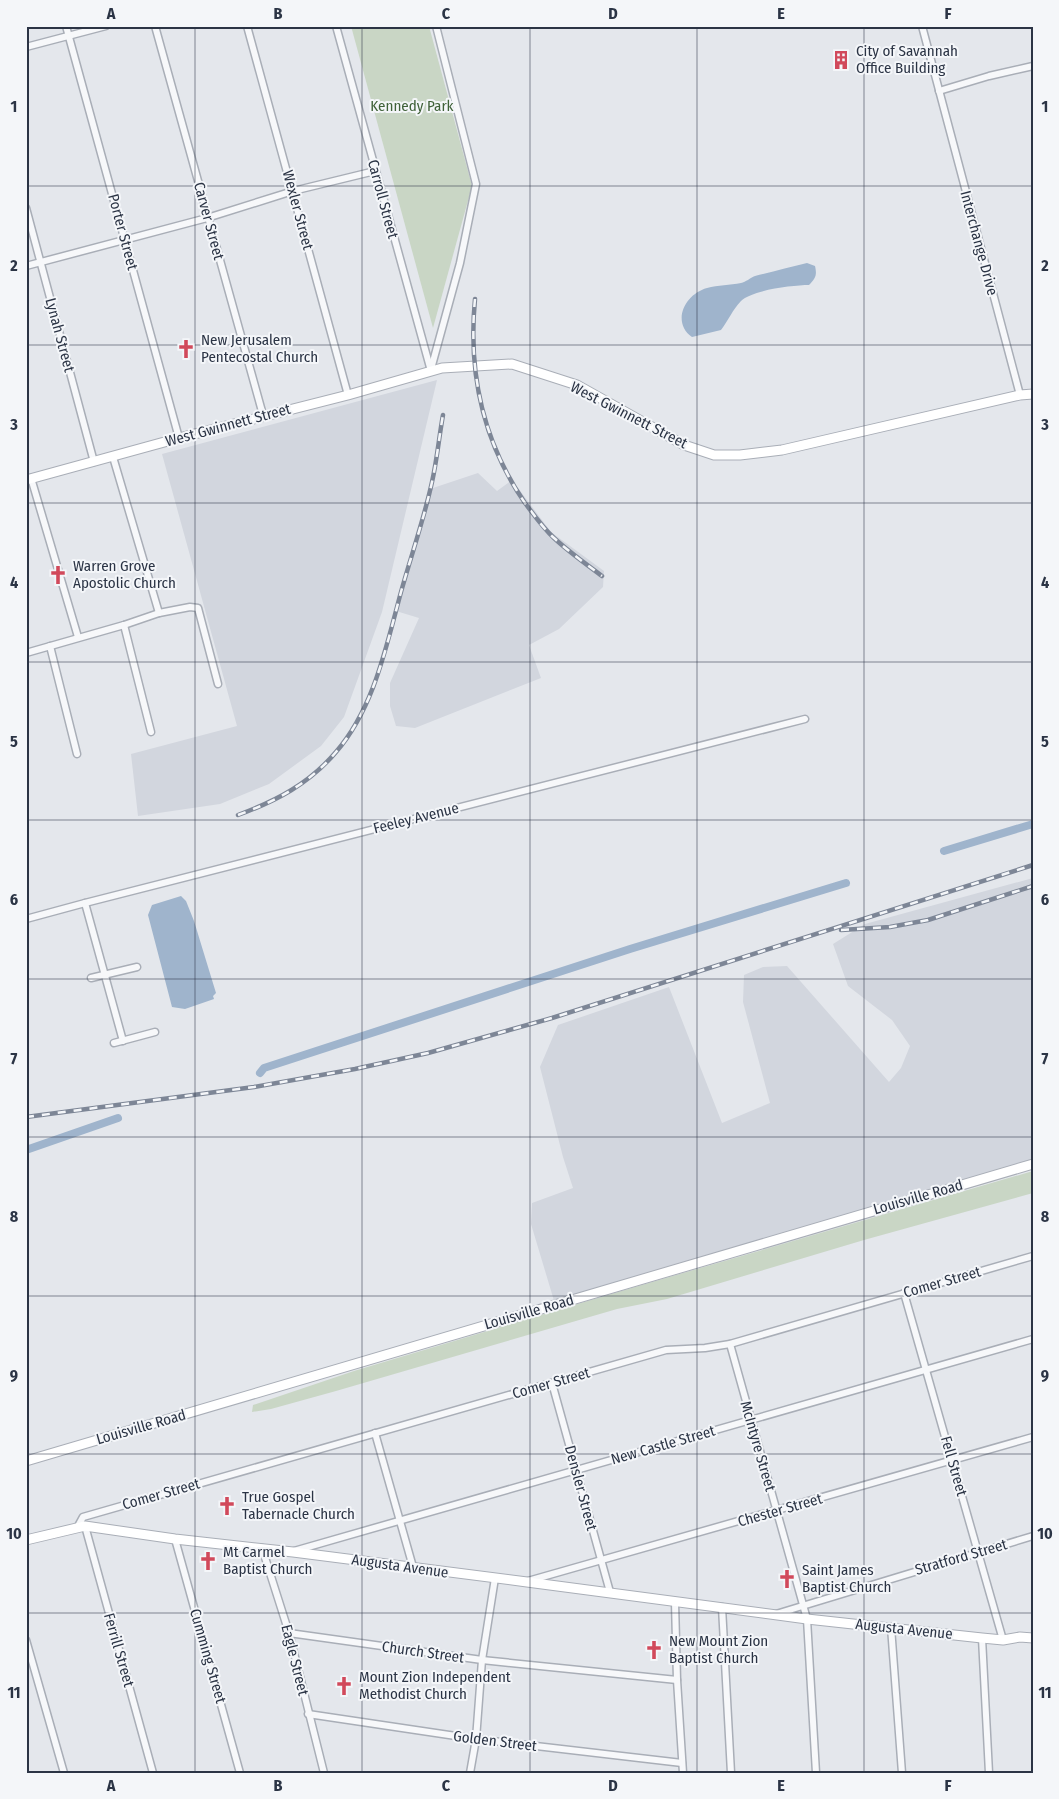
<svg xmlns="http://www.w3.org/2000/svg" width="1059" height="1799" font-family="'Fira Sans Condensed',sans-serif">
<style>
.built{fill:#d2d6de}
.green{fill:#c9d6c5}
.water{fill:#9fb4cc}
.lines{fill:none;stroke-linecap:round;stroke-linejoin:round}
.canal{stroke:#9fb4cc;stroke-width:8}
.minor-casing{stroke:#a9aeb7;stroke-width:9}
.secondary-casing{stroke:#a9aeb7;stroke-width:11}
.minor{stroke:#f7f8fa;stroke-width:6}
.secondary{stroke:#fff;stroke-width:9}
.rail-casing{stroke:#7d8696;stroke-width:4.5}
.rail{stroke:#f4f6f9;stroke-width:2.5;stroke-dasharray:8;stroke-linecap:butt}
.grid{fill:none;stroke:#2b3445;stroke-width:1;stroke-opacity:0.55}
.labels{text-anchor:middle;stroke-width:4;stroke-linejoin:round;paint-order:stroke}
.poi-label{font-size:15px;fill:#2b3445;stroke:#f4f6f9;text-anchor:start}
.park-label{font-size:15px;fill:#3f6138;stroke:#f4f6f9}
.street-label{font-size:15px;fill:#2b3445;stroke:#f4f6f9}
.neatline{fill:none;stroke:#2b3445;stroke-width:2}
.grid-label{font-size:16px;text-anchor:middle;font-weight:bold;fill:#2b3445}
</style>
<rect width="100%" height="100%" fill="#e4e7ec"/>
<g class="built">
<polygon points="437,380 382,612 344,717 321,746 269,784 220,804 138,816 131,754 237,726 162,454"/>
<polygon points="478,473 497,491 512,480 551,532 604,571 603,587 559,629 529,645 541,678 415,728 396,726 390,706 390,683 419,618 396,611 430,489"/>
<polygon points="1033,878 1033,1164 555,1304 531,1224 532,1203 573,1188 563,1157 540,1067 558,1025 669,987 722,1123 770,1103 743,1002 744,975 763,967 787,966 889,1082 901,1068 910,1046 892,1020 848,986 833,944 865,924"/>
</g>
<g class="green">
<polygon points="351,26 429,26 472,186 433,328"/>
<polygon points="1033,1171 1033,1193 864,1240 667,1299 617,1309 336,1391 271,1409 252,1412 253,1405 354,1371 611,1294"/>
</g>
<g class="water">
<path d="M807 263 815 266C817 275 816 278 809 285 793 285 752 290 741 301 733 309 728 321 721 330L692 337C671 322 685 294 707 288 718 285 730 285 741 283 746 282 750 278 755 276 772 272 790 267 807 263Z"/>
<polygon points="181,896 186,901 194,921 216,993 213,996 214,999 185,1009 172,1007 148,915 152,905"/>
</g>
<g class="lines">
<g class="canal">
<polyline points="944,851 1033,824"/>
<polyline points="260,1073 264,1068 630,949 846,883"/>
<polyline points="26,1150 118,1118"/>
</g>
<g class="minor-casing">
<g id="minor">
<polyline points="66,26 179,438"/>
<polyline points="155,26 263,415"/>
<polyline points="247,26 348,395"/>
<polyline points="336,26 431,371"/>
<polyline points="922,26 1020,395"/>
<polyline points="26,47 106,26"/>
<polyline points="939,91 989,76 1033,66"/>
<polyline points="26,208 94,462"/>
<polyline points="26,266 207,218 293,191 375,171"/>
<polyline points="431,369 460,263 476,184 436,26"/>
<polyline points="113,457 159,613"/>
<polyline points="31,478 78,637"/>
<polyline points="124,625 151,732"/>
<polyline points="50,646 77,754"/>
<polyline points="26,653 124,625 159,613 190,607 198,608 218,684"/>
<polyline points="85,903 123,1041"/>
<polyline points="26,919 85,903 805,719"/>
<polyline points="91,978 137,967"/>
<polyline points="114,1043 155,1032"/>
<polyline points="904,1293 1003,1640"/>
<polyline points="730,1344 807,1619 816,1773"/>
<polyline points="552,1383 610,1592"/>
<polyline points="375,1433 413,1567"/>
<polyline points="85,1526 153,1773"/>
<polyline points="77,1528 83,1517 666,1350 705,1348 730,1344 1033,1256"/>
<polyline points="175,1539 240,1773"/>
<polyline points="262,1548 289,1633 324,1773"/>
<polyline points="294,1551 1033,1339"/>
<polyline points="528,1581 1033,1437"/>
<polyline points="675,1602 677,1680 683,1773"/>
<polyline points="722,1607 731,1773"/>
<polyline points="776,1614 1033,1536"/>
<polyline points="891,1627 902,1773"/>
<polyline points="289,1633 482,1660 677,1680"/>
<polyline points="982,1638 989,1773"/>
<polyline points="26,1640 64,1773"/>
<polyline points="308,1714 476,1739 682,1763"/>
<polyline points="470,1773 476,1739 482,1660 495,1578"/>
</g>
</g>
<g class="secondary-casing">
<g id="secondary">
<polyline points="26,480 179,438 348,395 442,368 512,364 577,385 684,445 714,455 740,455 782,450 1020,395 1033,394"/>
<polyline points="26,1461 1033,1164"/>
<polyline points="26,1540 85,1526 175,1539 293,1552 527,1582 807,1619 982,1638 1003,1640 1020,1637 1033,1638"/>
</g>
</g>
<use href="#minor" class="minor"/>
<use href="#secondary" class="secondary"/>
<g class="rail-casing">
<g id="rail">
<path d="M475 299C468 372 483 442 525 503 534 515 543 528 554 538 569 552 586 564 602 576"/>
<path d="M238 815C276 801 309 784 336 752 374 708 386 647 401 592 411 556 424 519 432 482 437 460 439 437 443 415"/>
<polyline points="841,930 890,927 928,920 1033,886"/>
<polyline points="26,1117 254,1087 355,1069 428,1053 552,1018 1033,865"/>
</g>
</g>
<use href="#rail" class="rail"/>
</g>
<path class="grid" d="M195 26V1773M362 26V1773M530 26V1773M697 26V1773M864 26V1773M26 186H1033M26 345H1033M26 503H1033M26 662H1033M26 820H1033M26 979H1033M26 1137H1033M26 1296H1033M26 1454H1033M26 1613H1033"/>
<defs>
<g id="building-bare" transform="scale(1.5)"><path d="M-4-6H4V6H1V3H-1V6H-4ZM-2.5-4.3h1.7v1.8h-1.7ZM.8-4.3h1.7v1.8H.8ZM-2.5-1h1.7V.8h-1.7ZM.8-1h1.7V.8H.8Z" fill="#d1495b" stroke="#f4f6f9" stroke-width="2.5" paint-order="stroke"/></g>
<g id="church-bare" transform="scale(1.5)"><path d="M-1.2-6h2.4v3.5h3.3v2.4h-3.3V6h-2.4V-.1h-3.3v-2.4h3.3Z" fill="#d1495b" stroke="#f4f6f9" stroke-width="2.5" paint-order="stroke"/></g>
</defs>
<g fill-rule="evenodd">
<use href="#building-bare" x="841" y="60"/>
<use href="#church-bare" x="186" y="349"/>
<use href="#church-bare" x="58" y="575"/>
<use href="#church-bare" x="227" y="1506"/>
<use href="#church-bare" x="208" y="1561"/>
<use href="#church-bare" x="787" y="1579"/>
<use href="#church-bare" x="654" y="1650"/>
<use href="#church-bare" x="344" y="1686"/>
</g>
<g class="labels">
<g class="poi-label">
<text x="856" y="56">City of Savannah<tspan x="856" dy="17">Office Building</tspan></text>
<text x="201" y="345">New Jerusalem<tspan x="201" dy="17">Pentecostal Church</tspan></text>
<text x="73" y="571">Warren Grove<tspan x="73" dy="17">Apostolic Church</tspan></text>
<text x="242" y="1502">True Gospel<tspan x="242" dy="17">Tabernacle Church</tspan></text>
<text x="223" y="1557">Mt Carmel<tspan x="223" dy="17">Baptist Church</tspan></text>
<text x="802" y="1575">Saint James<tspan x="802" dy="17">Baptist Church</tspan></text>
<text x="669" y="1646">New Mount Zion<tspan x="669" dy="17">Baptist Church</tspan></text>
<text x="359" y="1682">Mount Zion Independent<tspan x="359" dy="17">Methodist Church</tspan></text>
</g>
<g class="park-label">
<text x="412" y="111">Kennedy Park</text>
</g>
<g class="street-label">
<text transform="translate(383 199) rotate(75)" y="5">Carroll Street</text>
<text transform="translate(298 210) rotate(75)" y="5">Wexler Street</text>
<text transform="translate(209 221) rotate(75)" y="5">Carver Street</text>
<text transform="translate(123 232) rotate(75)" y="5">Porter Street</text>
<text transform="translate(979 243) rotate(75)" y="5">Interchange Drive</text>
<text transform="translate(60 335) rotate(75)" y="5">Lynah Street</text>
<text transform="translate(629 415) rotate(27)" y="5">West Gwinnett Street</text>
<text transform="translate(228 425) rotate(-15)" y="5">West Gwinnett Street</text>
<text transform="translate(416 818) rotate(-14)" y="5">Feeley Avenue</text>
<text transform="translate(918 1197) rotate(-16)" y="5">Louisville Road</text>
<text transform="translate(942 1282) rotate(-16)" y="5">Comer Street</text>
<text transform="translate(529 1312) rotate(-16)" y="5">Louisville Road</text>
<text transform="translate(551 1383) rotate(-16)" y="5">Comer Street</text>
<text transform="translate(141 1427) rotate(-16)" y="5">Louisville Road</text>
<text transform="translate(663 1445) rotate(-16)" y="5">New Castle Street</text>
<text transform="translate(758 1446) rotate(74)" y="5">McIntyre Street</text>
<text transform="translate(954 1466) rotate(74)" y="5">Fell Street</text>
<text transform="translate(581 1488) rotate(75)" y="5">Densler Street</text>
<text transform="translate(161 1494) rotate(-16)" y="5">Comer Street</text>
<text transform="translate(780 1510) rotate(-16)" y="5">Chester Street</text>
<text transform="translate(961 1557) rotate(-16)" y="5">Stratford Street</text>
<text transform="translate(400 1566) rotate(8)" y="5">Augusta Avenue</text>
<text transform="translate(904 1629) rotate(6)" y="5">Augusta Avenue</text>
<text transform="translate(119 1650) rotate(74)" y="5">Ferrill Street</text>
<text transform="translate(423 1652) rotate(8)" y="5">Church Street</text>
<text transform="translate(208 1656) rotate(74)" y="5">Cumming Street</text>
<text transform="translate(295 1660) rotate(76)" y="5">Eagle Street</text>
<text transform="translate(495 1741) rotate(7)" y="5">Golden Street</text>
</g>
</g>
<rect width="1059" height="1799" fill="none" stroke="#f4f6f9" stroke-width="55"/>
<rect x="28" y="28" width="1004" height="1744" class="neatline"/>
<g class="grid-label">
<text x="111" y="19">A</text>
<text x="278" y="19">B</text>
<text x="446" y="19">C</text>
<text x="613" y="19">D</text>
<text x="781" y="19">E</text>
<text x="948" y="19">F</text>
<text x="14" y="112">1</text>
<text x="1045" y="112">1</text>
<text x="14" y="271">2</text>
<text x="1045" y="271">2</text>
<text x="14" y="430">3</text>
<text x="1045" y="430">3</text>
<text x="14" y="588">4</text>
<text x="1045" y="588">4</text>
<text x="14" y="747">5</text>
<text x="1045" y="747">5</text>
<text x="14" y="905">6</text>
<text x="1045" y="905">6</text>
<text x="14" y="1064">7</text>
<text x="1045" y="1064">7</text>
<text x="14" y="1222">8</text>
<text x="1045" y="1222">8</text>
<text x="14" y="1381">9</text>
<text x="1045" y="1381">9</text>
<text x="14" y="1539">10</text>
<text x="1045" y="1539">10</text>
<text x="14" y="1698">11</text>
<text x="1045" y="1698">11</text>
<text x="111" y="1791">A</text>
<text x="278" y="1791">B</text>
<text x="446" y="1791">C</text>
<text x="613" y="1791">D</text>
<text x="781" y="1791">E</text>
<text x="948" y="1791">F</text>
</g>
</svg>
